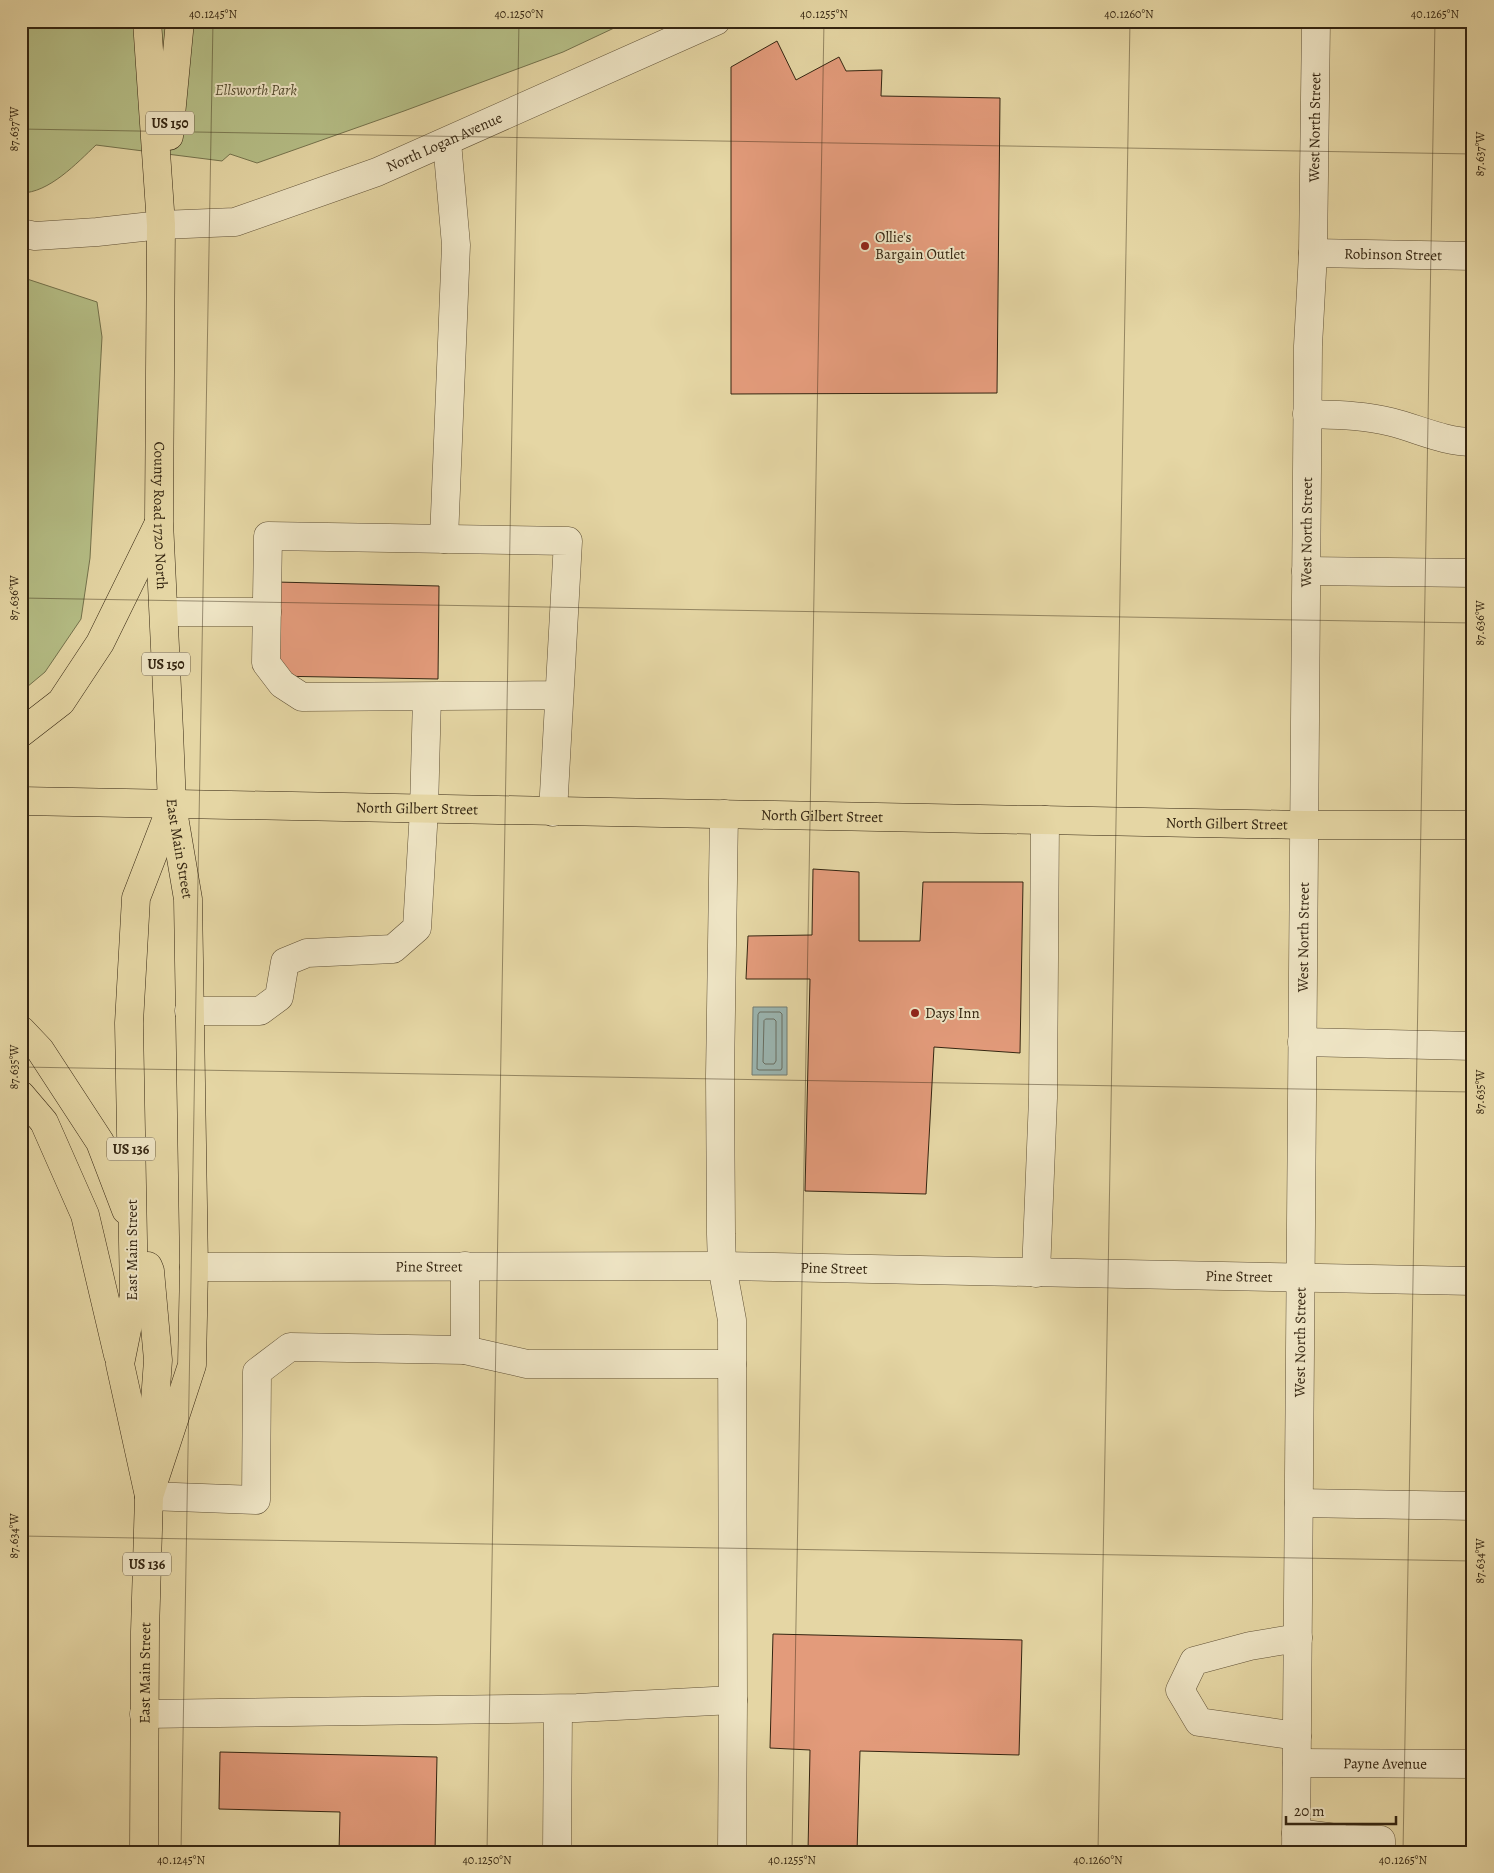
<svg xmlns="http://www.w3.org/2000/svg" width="1494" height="1873" font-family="Alegreya,serif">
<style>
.green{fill:#b5be86;stroke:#74724c}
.water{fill:#9bb6b2;stroke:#727c72}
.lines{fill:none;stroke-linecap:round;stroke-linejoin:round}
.shore{stroke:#686e62;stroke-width:1}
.building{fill:#e39b7b;stroke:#342511}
.minor-casing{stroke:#605136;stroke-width:29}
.major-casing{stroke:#342511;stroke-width:29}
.minor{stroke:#eee4c4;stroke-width:28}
.major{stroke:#e5d6a4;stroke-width:28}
.ticks{fill:none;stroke:#342511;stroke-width:1;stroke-opacity:0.45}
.poi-dot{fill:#8f2418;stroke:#eee4c4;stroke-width:2}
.labels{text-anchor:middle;stroke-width:4;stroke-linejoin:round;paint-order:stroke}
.shield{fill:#eee4c4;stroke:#6c5e47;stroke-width:1}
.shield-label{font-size:14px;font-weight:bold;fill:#342511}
.park-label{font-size:15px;font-style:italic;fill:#544b2e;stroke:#eee4c4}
.street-label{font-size:15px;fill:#342511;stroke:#eee4c4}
.poi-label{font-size:15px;fill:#342511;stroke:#eee4c4;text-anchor:start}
.neatline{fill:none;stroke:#342511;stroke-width:2}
.ticks-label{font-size:12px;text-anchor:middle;fill:#342511}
</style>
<rect width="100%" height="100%" fill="#e5d6a4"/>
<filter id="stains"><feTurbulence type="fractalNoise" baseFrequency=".004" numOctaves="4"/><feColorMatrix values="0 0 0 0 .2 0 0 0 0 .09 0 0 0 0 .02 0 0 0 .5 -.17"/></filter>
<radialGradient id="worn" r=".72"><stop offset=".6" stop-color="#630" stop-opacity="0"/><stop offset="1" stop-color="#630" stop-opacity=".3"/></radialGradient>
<g class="green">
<path d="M21 21H629L563 52 404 111 257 163 230 154 222 161 96 145C77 163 49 193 21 193Z"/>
<polygon points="21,277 97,302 102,337 90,558 81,619 45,672 21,692"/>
</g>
<polygon class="water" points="753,1007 787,1007 787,1075 752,1075"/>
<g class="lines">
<g class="shore">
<polygon points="760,1012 780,1012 782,1014 782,1068 781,1070 759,1070 757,1069 758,1015"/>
<polygon points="766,1019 774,1019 776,1021 776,1061 774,1064 765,1064 763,1062 764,1021"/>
</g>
</g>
<g class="building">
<polygon points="777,41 796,80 839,57 846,71 882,70 881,96 1000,98 997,393 731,394 731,67"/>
<polygon points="276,582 439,586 438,679 273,676"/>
<polygon points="813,869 859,872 859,941 920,941 923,882 1023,882 1020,1053 934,1047 926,1194 805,1191 810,979 746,979 748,936 812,935"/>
<polygon points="773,1634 1022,1640 1019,1755 860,1751 857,1852 808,1852 810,1750 770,1748"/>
<polygon points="220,1752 437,1757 435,1852 339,1852 340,1812 219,1809"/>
</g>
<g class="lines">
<g class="minor-casing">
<g id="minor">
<path id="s1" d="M21 233 35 236 97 232 161 225 235 222 377 172 716 21"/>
<path id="s2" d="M1313 253 1473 256"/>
<path d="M1307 414C1336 415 1363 415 1391 422 1419 429 1444 442 1473 442"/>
<polyline points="444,539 456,245 447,142"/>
<polyline points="1306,571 1473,573"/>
<polyline points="164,612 267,612"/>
<polyline points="553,812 568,541 268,536 266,663 282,684 302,697 559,695"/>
<polyline points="724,814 720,1076 721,1234 722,1266 732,1320 733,1700 732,1852"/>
<polyline points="189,1011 260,1011 279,997 285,962 307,953 393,949 417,928 424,810 427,697"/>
<polyline points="1302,1042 1473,1046"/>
<polyline points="465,1266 465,1350"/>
<path id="s3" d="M194 1267 722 1266 1473 1281"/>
<polyline points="1036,1273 1043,1098 1045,820"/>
<polyline points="149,1496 256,1500 257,1372 290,1347 465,1350 527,1364 732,1364"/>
<polyline points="1299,1503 1473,1506"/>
<polyline points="144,1714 577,1708 733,1700"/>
<polyline points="1297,1736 1199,1722 1180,1690 1194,1661 1250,1646 1298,1638"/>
<path id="s4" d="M1297 1763 1473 1764"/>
<polyline points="1296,1833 1344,1839 1381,1840 1381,1852"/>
<polyline points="557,1852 558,1709"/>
<path id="s5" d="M1296 1852 1308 346 1313 253 1316 21"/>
</g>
</g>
<g class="major-casing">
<g id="major">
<path id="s6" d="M147 21 161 225 159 522 169 731 172 805 188 899 194 1267 192 1365 149 1496"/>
<polyline points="169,136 180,21"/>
<polyline points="21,733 61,702 100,643 158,525"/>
<path id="s7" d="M21 801 1304 825H1473"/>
<polyline points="21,1030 40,1050 100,1142 126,1210"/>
<polyline points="21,1095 44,1122 85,1215 118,1355"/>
<polyline points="148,1266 150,1271 158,1360 151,1457"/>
<path id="s8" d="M144 1852 145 1632 149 1496 120 1364 134 1295 129 1023 136 898 172 805"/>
</g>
</g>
<use href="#minor" class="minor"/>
<use href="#major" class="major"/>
</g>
<path class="ticks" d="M21 129 1473 154M21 598 1473 623M21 1067 1473 1092M21 1536 1473 1561M181 1852 213 21M487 1852 519 21M792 1852 824 21M1098 1852 1130 21M1403 1852 1435 21"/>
<g class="poi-dot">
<circle cx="865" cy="246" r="5"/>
<circle cx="915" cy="1013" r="5"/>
</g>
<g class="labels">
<g class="shield">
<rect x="146" y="111.5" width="48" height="23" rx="4"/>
<rect x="142" y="652.5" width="48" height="23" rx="4"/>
<rect x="107" y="1137.5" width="48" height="23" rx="4"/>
<rect x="123" y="1552.5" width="48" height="23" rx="4"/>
</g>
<g class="shield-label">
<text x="170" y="128">US 150</text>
<text x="166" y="669">US 150</text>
<text x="131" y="1154">US 136</text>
<text x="147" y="1569">US 136</text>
</g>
<g class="park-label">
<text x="256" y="95">Ellsworth Park</text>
</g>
<g class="street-label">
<text dy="5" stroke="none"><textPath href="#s5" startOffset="1725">West North Street</textPath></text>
<text dy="5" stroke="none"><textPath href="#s1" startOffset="439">North Logan Avenue</textPath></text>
<text dy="5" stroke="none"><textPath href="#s2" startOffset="80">Robinson Street</textPath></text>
<text dy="5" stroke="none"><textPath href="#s6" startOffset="495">County Road 1720 North</textPath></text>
<text dy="5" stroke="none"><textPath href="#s5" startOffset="1320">West North Street</textPath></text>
<text dy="5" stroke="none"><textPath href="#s7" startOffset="396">North Gilbert Street</textPath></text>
<text dy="5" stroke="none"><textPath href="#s7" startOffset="801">North Gilbert Street</textPath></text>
<text dy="5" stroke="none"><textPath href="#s7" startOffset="1206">North Gilbert Street</textPath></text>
<text dy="5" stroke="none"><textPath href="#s6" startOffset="829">East Main Street</textPath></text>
<text dy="5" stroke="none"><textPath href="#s5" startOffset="915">West North Street</textPath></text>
<text transform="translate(132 1250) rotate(-90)" y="5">East Main Street</text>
<text dy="5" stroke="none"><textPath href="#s3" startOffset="235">Pine Street</textPath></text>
<text dy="5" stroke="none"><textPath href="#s3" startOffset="640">Pine Street</textPath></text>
<text dy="5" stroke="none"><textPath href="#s3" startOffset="1045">Pine Street</textPath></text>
<text dy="5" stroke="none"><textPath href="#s5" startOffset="510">West North Street</textPath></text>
<text dy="5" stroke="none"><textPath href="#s8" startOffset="179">East Main Street</textPath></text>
<text dy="5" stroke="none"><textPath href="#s4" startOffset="88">Payne Avenue</textPath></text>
</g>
<g class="poi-label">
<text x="875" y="242">Ollie's<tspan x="875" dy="17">Bargain Outlet</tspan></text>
<text x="925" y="1018">Days Inn</text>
</g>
</g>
<rect width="1494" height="1873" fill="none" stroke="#e5d6a4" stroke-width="55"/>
<path d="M1286 1816v8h110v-8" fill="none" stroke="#342511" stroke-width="2.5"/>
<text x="1294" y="1816" font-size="15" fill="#342511" stroke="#eee4c4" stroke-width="4" paint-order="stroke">20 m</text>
<rect x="28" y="28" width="1438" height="1818" class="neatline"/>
<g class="ticks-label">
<text x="213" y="18">40.1245°N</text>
<text x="519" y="18">40.1250°N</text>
<text x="824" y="18">40.1255°N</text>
<text x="1129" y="18">40.1260°N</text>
<text x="1435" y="18">40.1265°N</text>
<text transform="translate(14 129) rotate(-90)" y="4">87.637°W</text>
<text transform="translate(1480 154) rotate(-90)" y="4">87.637°W</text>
<text transform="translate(14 598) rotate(-90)" y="4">87.636°W</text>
<text transform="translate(1480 623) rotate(-90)" y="4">87.636°W</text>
<text transform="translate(14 1067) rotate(-90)" y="4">87.635°W</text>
<text transform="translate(1480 1092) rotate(-90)" y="4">87.635°W</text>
<text transform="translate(14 1536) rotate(-90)" y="4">87.634°W</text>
<text transform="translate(1480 1561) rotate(-90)" y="4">87.634°W</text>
<text x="181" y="1864">40.1245°N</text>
<text x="487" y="1864">40.1250°N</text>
<text x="792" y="1864">40.1255°N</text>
<text x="1098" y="1864">40.1260°N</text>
<text x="1403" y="1864">40.1265°N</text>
</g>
<rect width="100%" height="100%" filter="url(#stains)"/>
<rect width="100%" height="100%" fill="url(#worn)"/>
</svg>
